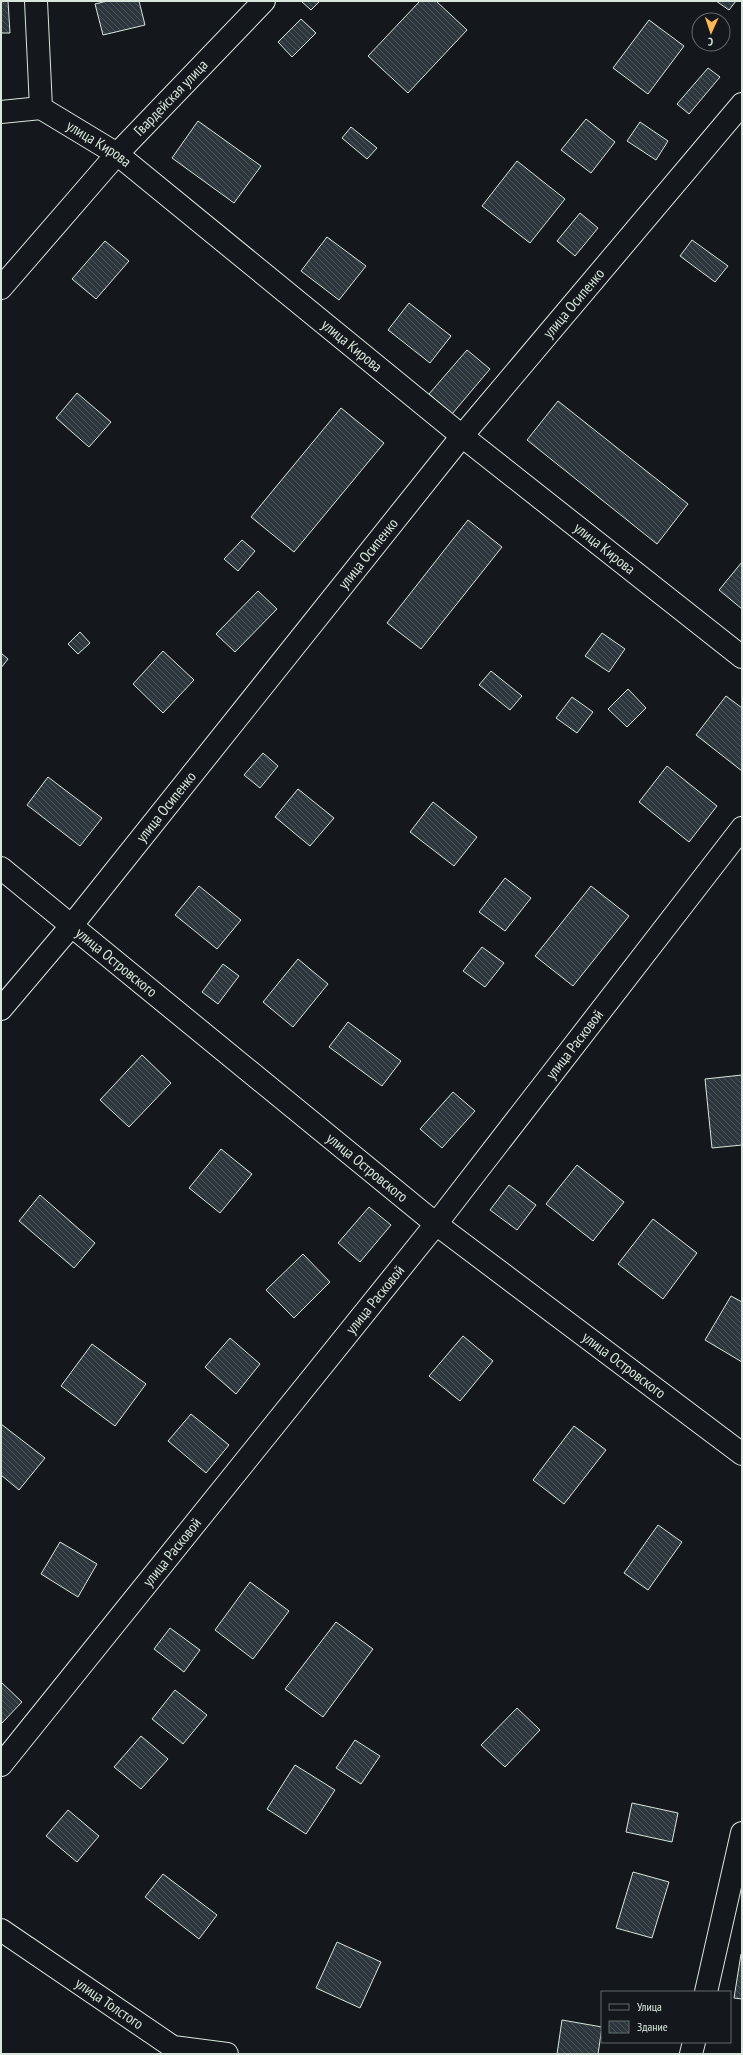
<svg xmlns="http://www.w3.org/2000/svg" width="743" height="2055" font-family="'PT Sans Narrow',sans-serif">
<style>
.building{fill:url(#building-back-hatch);stroke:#d8e6dc}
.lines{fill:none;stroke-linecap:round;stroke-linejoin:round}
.minor-casing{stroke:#d8e6dc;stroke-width:24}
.minor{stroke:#14181c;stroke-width:22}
.labels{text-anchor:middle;stroke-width:3;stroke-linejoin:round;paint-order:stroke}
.street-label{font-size:15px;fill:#d8e6dc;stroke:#14181c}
</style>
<defs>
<pattern id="building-back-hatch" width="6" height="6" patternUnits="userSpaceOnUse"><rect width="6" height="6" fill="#2c363c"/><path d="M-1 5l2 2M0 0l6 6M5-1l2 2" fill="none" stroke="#4a5358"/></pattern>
</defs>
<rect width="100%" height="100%" fill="#14181c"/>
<g class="building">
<polygon points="1,1 8,1 10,33 1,33"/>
<polygon points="107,1 139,1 145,25 103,35 95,4"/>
<polygon points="301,1 320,1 311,10"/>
<polygon points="420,1 436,1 467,30 408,93 368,56"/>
<polygon points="716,1 736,1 729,10"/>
<polygon points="301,19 316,33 292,57 278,42"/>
<polygon points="649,20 684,46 648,94 613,68"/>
<polygon points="708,68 720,77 689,114 677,104"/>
<polygon points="586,119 615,142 591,173 561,150"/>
<polygon points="198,121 261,166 234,203 172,158"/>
<polygon points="640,122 668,141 656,160 627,141"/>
<polygon points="351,127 377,148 367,159 342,138"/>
<polygon points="517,161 565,199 530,243 482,206"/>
<polygon points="580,213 598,228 575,256 557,241"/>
<polygon points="327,237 366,266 339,300 301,271"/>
<polygon points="692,240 728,266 715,282 680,256"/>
<polygon points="105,241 129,261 96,299 72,279"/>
<polygon points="409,303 451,336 430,363 388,330"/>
<polygon points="467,350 490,369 452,414 429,394"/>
<polygon points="77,393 111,422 89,447 56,418"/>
<polygon points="558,401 688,504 657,544 527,440"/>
<polygon points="341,408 384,443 294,552 251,517"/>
<polygon points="468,520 502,547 421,649 387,623"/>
<polygon points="242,540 255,551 238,571 224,559"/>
<polygon points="742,562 742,609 719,590"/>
<polygon points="258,591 277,609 235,652 216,634"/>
<polygon points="80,632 90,643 78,654 68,644"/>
<polygon points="602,633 625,649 609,672 585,656"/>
<polygon points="163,651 194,680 163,713 133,684"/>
<polygon points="1,653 8,659 1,668"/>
<polygon points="491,671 522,696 510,710 479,685"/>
<polygon points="628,689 646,708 627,727 608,709"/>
<polygon points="726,696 742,708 742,771 696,735"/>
<polygon points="572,697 593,712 577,733 556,718"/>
<polygon points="263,753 278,766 260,788 244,775"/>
<polygon points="667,766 717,806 689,842 639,802"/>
<polygon points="48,777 102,818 80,846 27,805"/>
<polygon points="298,789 334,818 310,846 275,817"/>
<polygon points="433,802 477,837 454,866 410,832"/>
<polygon points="505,878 531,898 505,931 479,912"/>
<polygon points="199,886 241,920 217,949 175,915"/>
<polygon points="591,886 629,916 573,986 535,956"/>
<polygon points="482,947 504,963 485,987 463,971"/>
<polygon points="298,959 328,984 293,1027 263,1002"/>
<polygon points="223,964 239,976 218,1004 202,992"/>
<polygon points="348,1022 401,1061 382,1086 329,1047"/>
<polygon points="142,1055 171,1083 129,1127 100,1100"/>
<polygon points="742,1075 742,1145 712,1148 705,1079"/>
<polygon points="453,1092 475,1111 442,1148 420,1129"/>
<polygon points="221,1149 252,1174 220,1213 189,1188"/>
<polygon points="577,1165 624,1202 593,1241 546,1204"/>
<polygon points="509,1185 536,1205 517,1230 490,1210"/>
<polygon points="40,1195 95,1243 74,1268 19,1221"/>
<polygon points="369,1207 391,1225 360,1262 338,1243"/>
<polygon points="653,1219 697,1253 663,1299 618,1264"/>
<polygon points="303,1254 330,1282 294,1318 266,1290"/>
<polygon points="731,1296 742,1302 742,1362 705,1340"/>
<polygon points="463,1336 493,1361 460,1401 429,1376"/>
<polygon points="230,1338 260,1364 236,1394 205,1367"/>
<polygon points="92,1344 146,1384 115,1426 61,1386"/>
<polygon points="191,1414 229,1445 206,1473 168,1441"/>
<polygon points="1,1424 45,1458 19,1490 1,1475"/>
<polygon points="574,1426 606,1450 564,1504 533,1480"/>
<polygon points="658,1525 682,1542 648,1590 624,1573"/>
<polygon points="60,1542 97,1564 78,1597 41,1574"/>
<polygon points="250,1582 289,1611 253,1659 215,1630"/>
<polygon points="336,1622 373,1649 323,1717 285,1689"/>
<polygon points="170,1628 200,1650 184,1672 154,1649"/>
<polygon points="1,1682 22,1702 1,1724"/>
<polygon points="175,1690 207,1715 183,1744 152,1719"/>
<polygon points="517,1708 540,1730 505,1767 481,1745"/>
<polygon points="141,1736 168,1759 141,1789 114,1767"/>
<polygon points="355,1740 380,1756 361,1784 336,1768"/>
<polygon points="295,1765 335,1790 306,1834 267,1809"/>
<polygon points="632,1803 678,1813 672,1842 626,1832"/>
<polygon points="68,1810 99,1836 77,1862 46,1836"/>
<polygon points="633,1872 669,1882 652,1938 616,1928"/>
<polygon points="163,1874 217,1915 199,1939 145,1897"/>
<polygon points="337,1942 381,1962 360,2008 316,1988"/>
<polygon points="741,1954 742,1954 742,1999 734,1998"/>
<polygon points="562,2020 602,2027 598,2054 557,2054"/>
</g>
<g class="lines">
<g class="minor-casing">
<g id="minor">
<path id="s1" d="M36 1 41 108 117 154 462 436 742 657"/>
<polyline points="1,112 41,108"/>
<path id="s2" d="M1 288 117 154 264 1"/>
<path id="s3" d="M1 868 436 1224 742 1454"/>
<path id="s4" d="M1 1009 72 925 462 436 742 104"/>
<path id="s5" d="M1 1765 436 1224 742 828"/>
<path id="s6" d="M1 1930 173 2047 227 2054"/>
<polyline points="706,1992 742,1833"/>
<polyline points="691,2054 694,2042"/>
</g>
</g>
<use href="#minor" class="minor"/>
</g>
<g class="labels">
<g class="street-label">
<text dy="5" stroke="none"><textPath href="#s2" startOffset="255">Гвардейская улица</textPath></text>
<text dy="5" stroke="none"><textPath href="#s1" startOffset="175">улица Кирова</textPath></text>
<text dy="5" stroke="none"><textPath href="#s4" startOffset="909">улица Осипенко</textPath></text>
<text dy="5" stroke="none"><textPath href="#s1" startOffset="499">улица Кирова</textPath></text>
<text dy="5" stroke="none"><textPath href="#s1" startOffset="823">улица Кирова</textPath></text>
<text dy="5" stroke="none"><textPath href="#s4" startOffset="585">улица Осипенко</textPath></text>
<text dy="5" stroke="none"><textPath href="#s4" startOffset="261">улица Осипенко</textPath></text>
<text dy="5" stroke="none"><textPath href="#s3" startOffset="149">улица Островского</textPath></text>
<text dy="5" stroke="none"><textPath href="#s5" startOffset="921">улица Расковой</textPath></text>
<text dy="5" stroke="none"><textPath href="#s3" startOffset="473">улица Островского</textPath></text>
<text dy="5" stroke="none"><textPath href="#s5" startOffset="597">улица Расковой</textPath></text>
<text dy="5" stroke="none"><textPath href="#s3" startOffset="797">улица Островского</textPath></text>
<text dy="5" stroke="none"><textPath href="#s5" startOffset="273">улица Расковой</textPath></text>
<text dy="5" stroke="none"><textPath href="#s6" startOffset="131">улица Толстого</textPath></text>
</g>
</g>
<rect width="743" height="2055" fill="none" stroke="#d8e6dc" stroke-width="4"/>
<rect x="601" y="1991" width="130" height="52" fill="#14181c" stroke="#626a69"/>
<rect x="609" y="2004" width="20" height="6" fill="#14181c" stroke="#626a69"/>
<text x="637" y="2011" font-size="12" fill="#d8e6dc">Улица</text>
<rect x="609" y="2021" width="20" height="12" fill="url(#building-back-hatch)" stroke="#626a69"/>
<text x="637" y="2031" font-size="12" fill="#d8e6dc">Здание</text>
<g transform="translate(711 32) rotate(183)"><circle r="19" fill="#14181c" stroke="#626a69"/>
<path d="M0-3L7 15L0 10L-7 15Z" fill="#ffb74d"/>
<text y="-6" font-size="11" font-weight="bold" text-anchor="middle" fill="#d8e6dc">С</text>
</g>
</svg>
